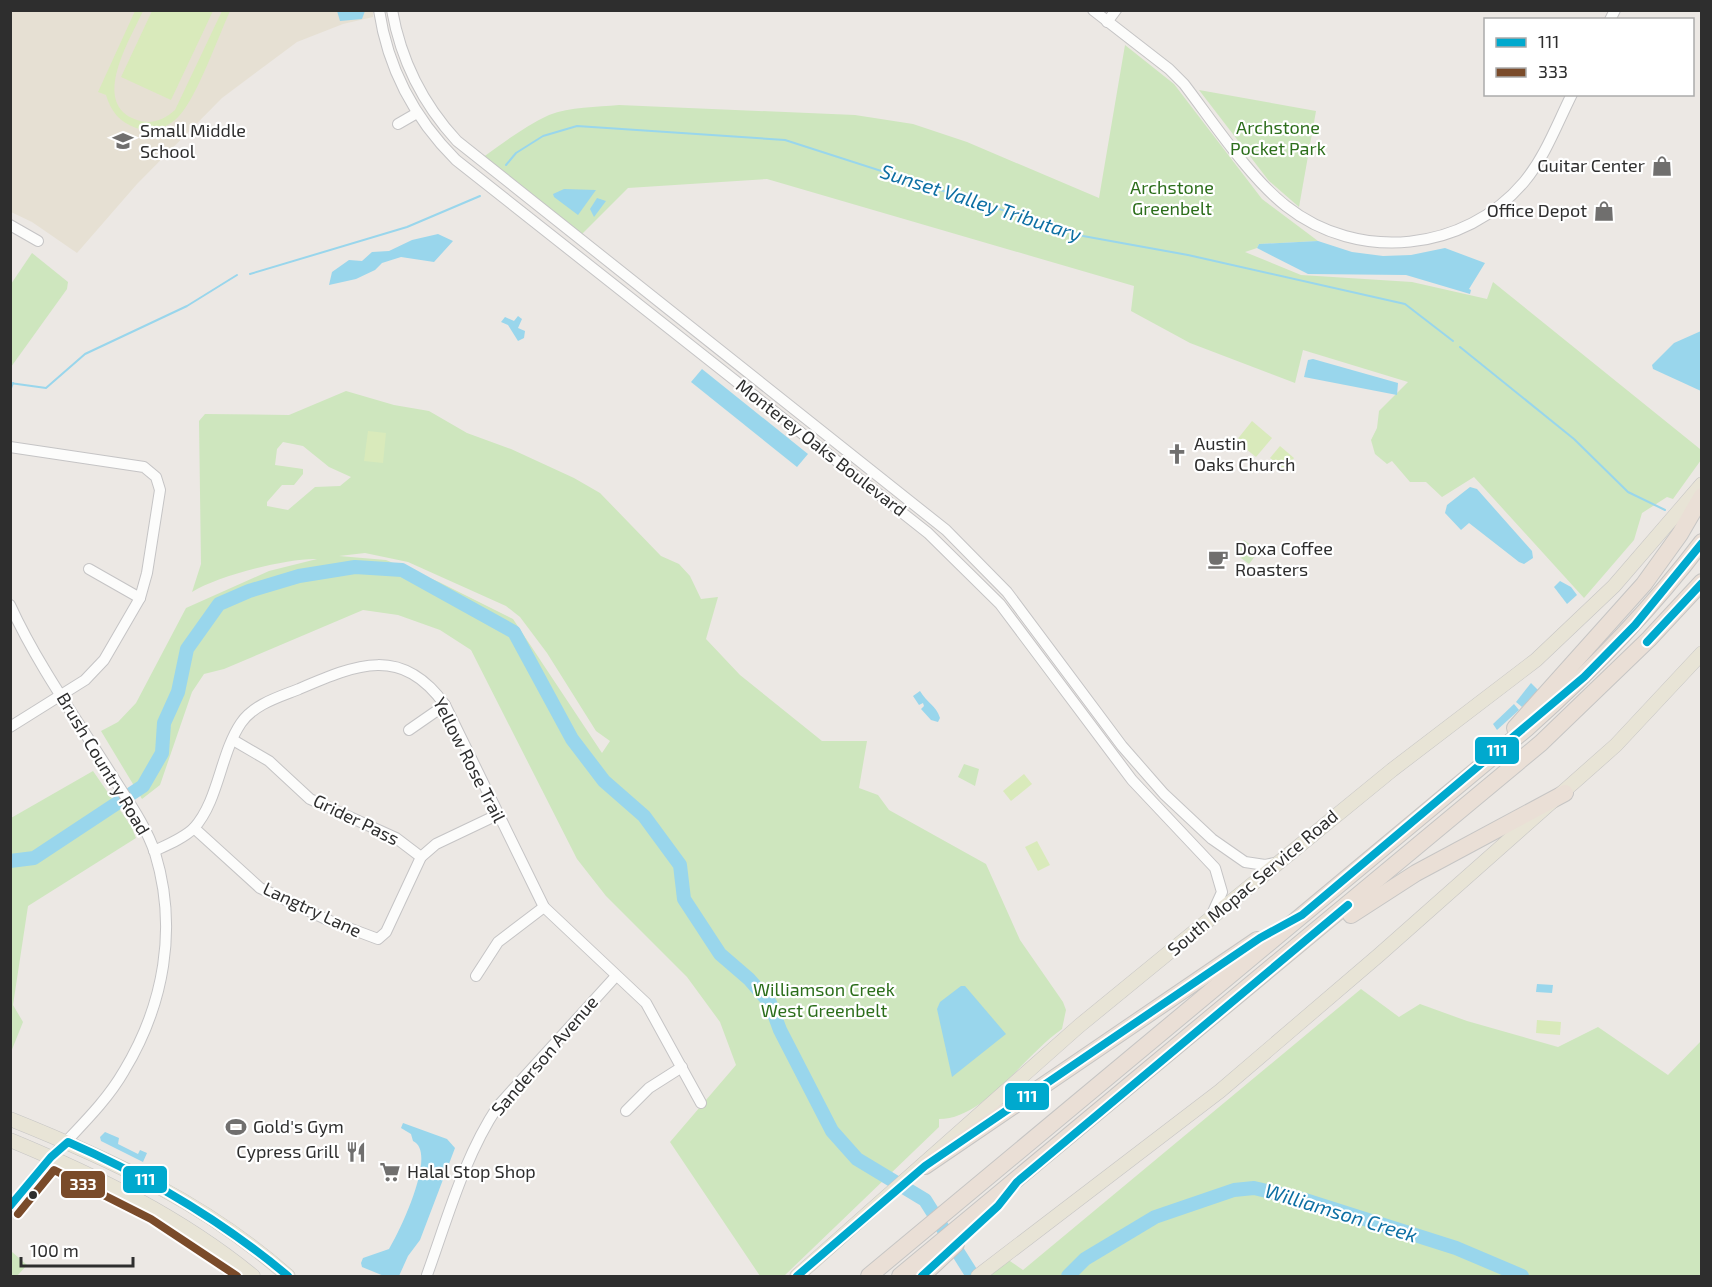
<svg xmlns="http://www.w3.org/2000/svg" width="1712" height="1287" font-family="'Exo 2',sans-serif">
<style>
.education{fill:#e6e0d3}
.green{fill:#cee6be;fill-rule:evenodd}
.pitch{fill:#d9eabb}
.water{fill:#99d6ec}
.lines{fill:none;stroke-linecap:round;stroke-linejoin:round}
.stream{stroke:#99d6ec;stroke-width:2}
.river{stroke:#99d6ec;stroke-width:14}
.minor-casing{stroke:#c5c4c5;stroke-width:12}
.major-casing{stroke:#c6c5c4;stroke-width:15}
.highway-casing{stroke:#c6c5c4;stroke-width:18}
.minor{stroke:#fcfcfb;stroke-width:10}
.major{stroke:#e8e4d6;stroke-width:14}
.highway{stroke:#eadfd6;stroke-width:16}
.bus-1-casing{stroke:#fff;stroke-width:12}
.bus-2-casing{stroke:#fff;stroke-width:12}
.bus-1{stroke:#00a9ce;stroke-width:8}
.bus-2{stroke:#7a4b2a;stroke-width:8}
.bus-dot{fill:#2e2e2e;stroke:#fff;stroke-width:2}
.labels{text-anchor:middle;stroke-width:4.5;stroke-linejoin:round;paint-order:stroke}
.park-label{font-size:18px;fill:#2c6e1b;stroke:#fff}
.poi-label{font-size:18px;fill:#2e2e2e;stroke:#fff;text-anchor:start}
.street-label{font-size:18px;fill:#2e2e2e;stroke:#fff}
.water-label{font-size:20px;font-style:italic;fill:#0d6fa3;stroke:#fff}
.line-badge{stroke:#fff;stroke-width:2}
.badge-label{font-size:16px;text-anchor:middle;font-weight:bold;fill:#fff}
</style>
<rect width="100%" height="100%" fill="#ece8e4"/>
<polygon class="education" points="11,11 373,11 373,17 343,24 297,42 222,98 137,184 77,253 32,222 11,212"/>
<g class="green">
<path d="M1125 45 1174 84 1262 199 1318 241 1259 244 1257 248 1245 252 1301 275 1412 282 1487 299 1493 282 1700 449 1701 460 1673 499 1667 497 1642 513 1634 540 1584 598 1474 477 1442 497 1426 482H1410L1392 461 1387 464 1375 454 1371 440 1377 428 1379 411 1408 382 1303 350 1295 383 1190 343 1131 311 1134 286 767 179 628 188 580 236 482 158C503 143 525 126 549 115 570 107 597 107 619 105L855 115 913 124 967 142 1099 198Z"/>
<polygon points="1199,90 1316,111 1299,207 1269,181"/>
<polygon points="32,253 68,282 67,289 11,367 11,284"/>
<path d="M346 391 394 405 429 411 467 433 511 449 574 478 600 493 661 556 679 564 690 576 701 599 718 597 706 639 740 675 822 741H867L859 788 878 795 889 810 986 864 1020 940 1063 1002 1066 1010 1062 1029C1024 1055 985 1119 939 1119V1127L784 1276H760L670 1142 736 1065 720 1022 687 977 606 896 577 859 471 650 440 630 398 615 363 610 224 669 204 674 192 692 160 785 142 799 101 731 118 722 136 703 186 608 269 571 317 559C287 558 218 576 192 592L201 564 199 421 205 414 289 415ZM283 442 303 446 329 467 351 477 340 486 315 487 288 510 267 506V502L282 485H294L303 474V469L275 465 277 449ZM365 553 408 562 506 606 520 617 547 653 596 731 610 741 602 753 513 619 439 582 386 560 339 556Z"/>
<polygon points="1244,540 1259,551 1249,564 1234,553"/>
<polygon points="964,764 979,769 975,786 958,777"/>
<polygon points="93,771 131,826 136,838 28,906 13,1005 23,1022 11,1052 11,818"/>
<polygon points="1361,989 1399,1017 1420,1004 1467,1021 1558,1047 1598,1027 1668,1075 1701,1041 1701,1276 978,1276 1004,1257 1023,1270"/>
<polygon points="11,1251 27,1265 17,1276 11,1276"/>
</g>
<g class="pitch">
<path d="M135 11H143C131 38 89 104 137 120 151 125 164 120 175 110L222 11H230C219 35 196 99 179 116 168 128 152 133 136 128 120 122 111 112 106 95L98 92Z"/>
<polygon points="152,11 213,11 171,100 121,77"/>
<polygon points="1252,421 1272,438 1256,457 1236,441"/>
<polygon points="368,431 386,433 383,463 364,461"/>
<polygon points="1280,446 1294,458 1284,470 1270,458"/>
<polygon points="1024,774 1032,784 1011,801 1003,791"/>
<polygon points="1037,841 1050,865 1038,871 1025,847"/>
<polygon points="1537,1020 1561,1022 1560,1035 1536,1033"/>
</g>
<g class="water">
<polygon points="337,11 365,11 362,19 340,21"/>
<polygon points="564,189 596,190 578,215 554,197 553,194"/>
<polygon points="597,198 606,201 594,217 590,209"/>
<polygon points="438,234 453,241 434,262 401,257 382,263 375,270 356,279 329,285 332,272 349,260 362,261 372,252 389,251 412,240"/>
<polygon points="1318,241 1352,252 1383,256 1411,255 1445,248 1485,263 1469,289 1471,290 1470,294 1406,275 1308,274 1257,248 1259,244"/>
<polygon points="518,316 522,319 518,328 525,331 524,338 518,341 508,325 501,322 505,317 514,321"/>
<polygon points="1701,331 1701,391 1653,369 1652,365 1674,343"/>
<polygon points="1313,359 1398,383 1397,395 1304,377 1308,360"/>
<polygon points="702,369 808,454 797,467 691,382"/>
<polygon points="1470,487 1477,489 1532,551 1533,558 1524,564 1519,562 1469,523 1461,530 1445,513 1447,505"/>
<polygon points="1560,581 1571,587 1577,595 1567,604 1554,587"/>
<polygon points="1531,683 1538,690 1522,707 1516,702"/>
<path d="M920 691C927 703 936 705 940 718L938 722 931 720 921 709 924 706 923 703 919 705 913 696Z"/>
<polygon points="1514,704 1519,710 1497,730 1493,724"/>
<polygon points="1537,984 1553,985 1552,993 1536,992"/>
<polygon points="961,986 965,986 1006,1034 952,1077 937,1009 940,1002"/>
<path d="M403 1123 447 1139 455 1148 420 1240 408 1256 399 1276H384L362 1267 361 1263 363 1258 389 1249C400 1231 438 1152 413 1141L411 1134 401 1128Z"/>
<polygon points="105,1132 119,1138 118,1144 138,1154 140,1150 147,1153 143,1162 101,1141 100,1137"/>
</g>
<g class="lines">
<g class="stream">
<polyline points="506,165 516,153 543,136 577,126 785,140 1083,236 1188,255 1405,304 1453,341"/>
<polyline points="250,274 407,227 480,196"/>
<polyline points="1460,347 1574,439 1628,492 1665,510"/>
<polyline points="10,383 46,388 85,354 187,306 237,275"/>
<polyline points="10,391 13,383"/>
</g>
<g class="river">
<polyline points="10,861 34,858 143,786 162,753 164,723 178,692 187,649 219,604 249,591 299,576 355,567 402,570 514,632 572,739 604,781 644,816 680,865 684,899 720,954 749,979 770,1003 780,1030 832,1131 857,1159 925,1200 973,1276"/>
<polyline points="1068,1276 1085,1259 1155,1217 1234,1190 1254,1188 1305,1200 1456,1248 1522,1276"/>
</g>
<g class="minor-casing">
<g id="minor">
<path d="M379 10C388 70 414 118 456 160L928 533 1000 604 1132 780 1215 868 1222 892 1212 914"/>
<path d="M392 10C401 61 422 103 457 141L946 530 1007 592 1122 746 1164 794 1212 839 1245 862 1265 865 1279 862"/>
<path d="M1093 10 1169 69 1184 84C1213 122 1249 177 1286 206 1358 263 1465 252 1524 182 1545 157 1557 124 1572 94"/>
<polyline points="1610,20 1615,10"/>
<polyline points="1107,22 1116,10"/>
<polyline points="398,124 417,113"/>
<polyline points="10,225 38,241"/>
<polyline points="10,447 144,467 156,477 160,490 147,573 140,598 104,660 85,680 10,727"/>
<polyline points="89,569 140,598"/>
<path d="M10 605C38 666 78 721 113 777 128 801 146 826 155 853 178 928 164 1005 124 1071 105 1104 76 1130 51 1158 37 1173 24 1190 10 1207"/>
<polyline points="409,730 445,705"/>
<polyline points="233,740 269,761 310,799 396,838 421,857"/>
<polyline points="194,828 260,888 330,921 378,939 386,932 421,857 436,844 497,815"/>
<path d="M154 851C167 845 184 838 194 828 219 800 220 754 241 723 254 704 279 697 299 689 357 664 402 645 445 705L544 907 646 1003 701 1103"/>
<polyline points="476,976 498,942 544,907"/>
<polyline points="626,1111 649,1088 682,1067"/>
<path d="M427 1275C448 1217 464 1157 498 1106L616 976"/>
</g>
</g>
<g class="major-casing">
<g id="major">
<path d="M10 1119C110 1159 207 1204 288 1276"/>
<path d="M10 1140C97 1176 181 1217 253 1276"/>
<polyline points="797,1276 1079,1026 1392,770 1536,660 1614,586 1702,484"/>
<polyline points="978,1276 1220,1091 1379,955 1616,745 1702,653"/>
</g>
</g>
<g class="highway-casing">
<g id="highway">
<polyline points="1515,728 1644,584 1680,534 1702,496"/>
<polyline points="1351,915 1416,873 1565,793"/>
<polyline points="925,1166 1257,940"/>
<path d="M869 1276 1527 728C1592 670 1649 612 1702 542"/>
<polyline points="900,1276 1541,743 1649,639 1702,582"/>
<polyline points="922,1276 956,1244"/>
</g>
</g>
<use href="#minor" class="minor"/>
<use href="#major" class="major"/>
<use href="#highway" class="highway"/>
<g class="bus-1-casing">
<g id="bus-1">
<polyline points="1647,642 1702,583"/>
<path d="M10 1206 51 1157 68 1142C148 1177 221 1220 288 1276"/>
<polyline points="797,1276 925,1166 1260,938 1302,915 1584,677 1635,625 1702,543"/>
<polyline points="922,1276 998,1206 1017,1182 1348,905"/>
</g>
</g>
<g class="bus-2-casing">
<polyline id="bus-2" points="18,1214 54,1170 151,1219 237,1276"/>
</g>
<use href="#bus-1" class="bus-1"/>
<use href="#bus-2" class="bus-2"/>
</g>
<defs>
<g id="school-bare" transform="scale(1.62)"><path d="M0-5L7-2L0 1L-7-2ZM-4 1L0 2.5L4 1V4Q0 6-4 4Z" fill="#706f6e" stroke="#fff" stroke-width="2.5" paint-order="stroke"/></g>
<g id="shop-bare" transform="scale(1.62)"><path d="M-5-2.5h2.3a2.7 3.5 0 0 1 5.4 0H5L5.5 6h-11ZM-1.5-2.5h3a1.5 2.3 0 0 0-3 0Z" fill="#706f6e" stroke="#fff" stroke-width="2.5" paint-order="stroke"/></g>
<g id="church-bare" transform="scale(1.62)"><path d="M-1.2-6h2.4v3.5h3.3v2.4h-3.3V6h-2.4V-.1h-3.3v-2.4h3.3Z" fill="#706f6e" stroke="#fff" stroke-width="2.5" paint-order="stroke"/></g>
<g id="cafe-bare" transform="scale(1.62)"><path d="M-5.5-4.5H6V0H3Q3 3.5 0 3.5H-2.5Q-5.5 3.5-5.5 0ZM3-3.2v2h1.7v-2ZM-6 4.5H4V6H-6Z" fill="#706f6e" stroke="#fff" stroke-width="2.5" paint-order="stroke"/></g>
<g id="stadium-bare" transform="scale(1.62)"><path d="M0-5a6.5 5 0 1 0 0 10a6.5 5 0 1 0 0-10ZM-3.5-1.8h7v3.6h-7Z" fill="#706f6e" stroke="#fff" stroke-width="2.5" paint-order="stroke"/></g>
<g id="restaurant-bare" transform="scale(1.62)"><path d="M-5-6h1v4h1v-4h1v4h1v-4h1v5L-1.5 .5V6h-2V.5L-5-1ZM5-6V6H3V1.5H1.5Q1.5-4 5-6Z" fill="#706f6e" stroke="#fff" stroke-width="2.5" paint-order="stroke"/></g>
<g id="supermarket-bare" transform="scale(1.62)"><path d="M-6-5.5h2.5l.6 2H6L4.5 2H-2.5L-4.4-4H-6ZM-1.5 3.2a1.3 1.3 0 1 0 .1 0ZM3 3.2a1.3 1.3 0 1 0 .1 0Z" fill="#706f6e" stroke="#fff" stroke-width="2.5" paint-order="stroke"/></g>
</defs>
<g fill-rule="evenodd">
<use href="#school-bare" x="123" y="141"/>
<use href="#shop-bare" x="1662" y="166"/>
<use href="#shop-bare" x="1604" y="211"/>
<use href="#church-bare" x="1177" y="454"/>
<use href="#cafe-bare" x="1218" y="559"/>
<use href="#stadium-bare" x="236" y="1127"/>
<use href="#restaurant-bare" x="356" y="1152"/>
<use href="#supermarket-bare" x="390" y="1172"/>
</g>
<circle class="bus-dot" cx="33" cy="1195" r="5"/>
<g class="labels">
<g class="park-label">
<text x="1278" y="134">Archstone<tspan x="1278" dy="21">Pocket Park</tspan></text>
<text x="1172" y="194">Archstone<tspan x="1172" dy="21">Greenbelt</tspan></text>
<text x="824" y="996">Williamson Creek<tspan x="824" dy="21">West Greenbelt</tspan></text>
</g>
<g class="poi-label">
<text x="140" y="137">Small Middle<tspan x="140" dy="21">School</tspan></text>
<text x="1645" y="172" text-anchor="end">Guitar Center</text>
<text x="1587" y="217" text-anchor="end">Office Depot</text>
<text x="1194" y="450">Austin<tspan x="1194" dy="21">Oaks Church</tspan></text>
<text x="1235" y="555">Doxa Coffee<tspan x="1235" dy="21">Roasters</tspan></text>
<text x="253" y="1133">Gold's Gym</text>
<text x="339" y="1158" text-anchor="end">Cypress Grill</text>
<text x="407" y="1178">Halal Stop Shop</text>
</g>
<g class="street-label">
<text transform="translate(821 448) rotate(38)" y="6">Monterey Oaks Boulevard</text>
<text transform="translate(469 760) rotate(63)" y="6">Yellow Rose Trail</text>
<text transform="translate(103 764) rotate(59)" y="6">Brush Country Road</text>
<text transform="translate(356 820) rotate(26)" y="6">Grider Pass</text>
<text transform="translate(1253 883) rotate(-40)" y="6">South Mopac Service Road</text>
<text transform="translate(312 910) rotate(25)" y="6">Langtry Lane</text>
<text transform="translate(545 1056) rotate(-49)" y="6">Sanderson Avenue</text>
</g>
<g class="water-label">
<text transform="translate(981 203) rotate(18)" y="7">Sunset Valley Tributary</text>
<text transform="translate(1341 1213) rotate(17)" y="7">Williamson Creek</text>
</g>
</g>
<g class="line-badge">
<rect x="1474" y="736" width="46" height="29" rx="6" fill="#00a9ce"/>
<rect x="1004" y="1082" width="46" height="29" rx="6" fill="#00a9ce"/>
<rect x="122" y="1165" width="46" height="29" rx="6" fill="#00a9ce"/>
<rect x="60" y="1170" width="46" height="29" rx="6" fill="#7a4b2a"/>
</g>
<g class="badge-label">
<text x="1497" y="756">111</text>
<text x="1027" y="1102">111</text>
<text x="145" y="1185">111</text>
<text x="83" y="1190">333</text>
</g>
<rect width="1712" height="1287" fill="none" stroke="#2e2e2e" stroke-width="24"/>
<rect x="1484" y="18" width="210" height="78" fill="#ffffff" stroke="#ababab" stroke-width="1.5"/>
<rect x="1496" y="38" width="30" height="9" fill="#00a9ce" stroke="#ababab" stroke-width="1.5"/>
<text x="1538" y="48" font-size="18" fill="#2e2e2e">111</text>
<rect x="1496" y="68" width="30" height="9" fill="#7a4b2a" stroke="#ababab" stroke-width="1.5"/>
<text x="1538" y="78" font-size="18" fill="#2e2e2e">333</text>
<path d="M21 1257v9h112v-9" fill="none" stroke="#2e2e2e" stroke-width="3"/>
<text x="30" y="1257" font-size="18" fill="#2e2e2e" stroke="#ffffff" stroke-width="4.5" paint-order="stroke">100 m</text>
</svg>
